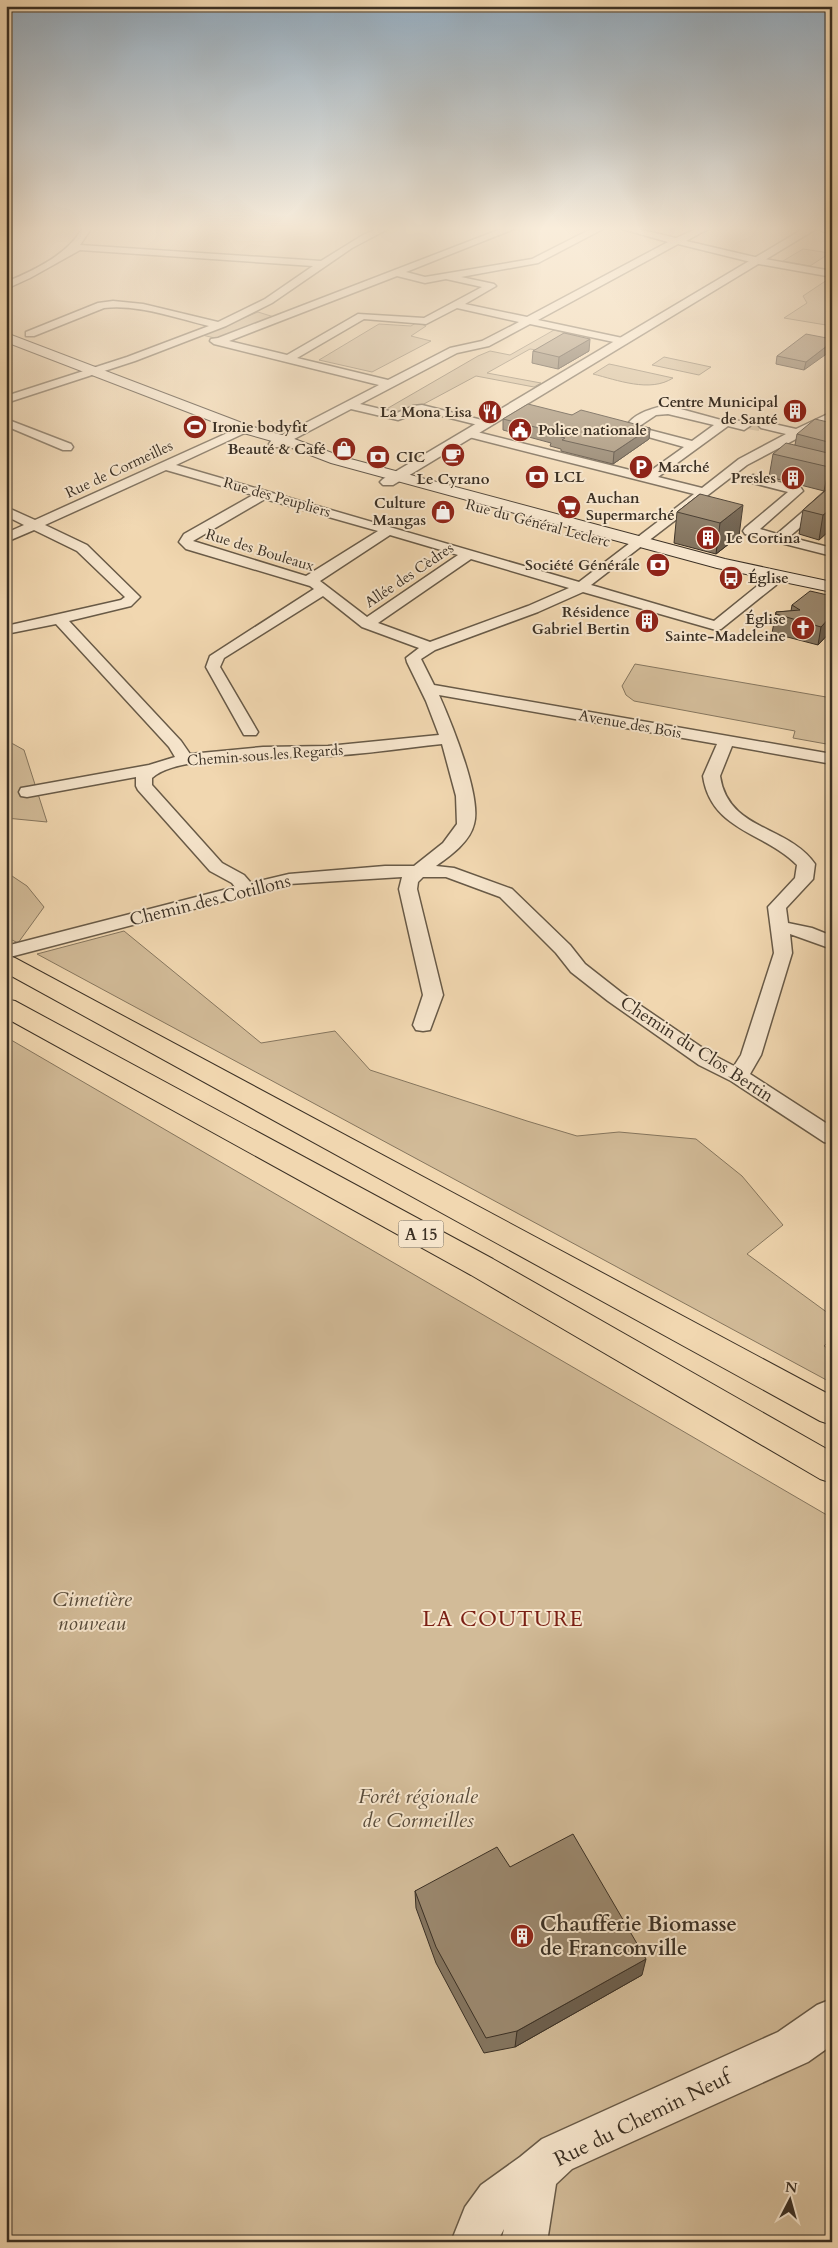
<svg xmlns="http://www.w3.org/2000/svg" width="838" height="2248" font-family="Cardo,serif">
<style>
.green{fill:#d2bb98;stroke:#86765e}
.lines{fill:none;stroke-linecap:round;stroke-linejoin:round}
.minor-tunnel{stroke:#cdb694;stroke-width:12;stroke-dasharray:12 6;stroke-linecap:butt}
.minor-casing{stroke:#685a47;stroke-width:3}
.tertiary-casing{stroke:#685a47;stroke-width:3}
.secondary-casing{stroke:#3b3024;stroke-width:2}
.motorway-casing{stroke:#3b3024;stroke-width:2}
.minor{fill:#f6e5cc;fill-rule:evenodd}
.tertiary{fill:#f6e5cc;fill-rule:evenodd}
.secondary{fill:#f6e5cc;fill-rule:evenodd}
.motorway{fill:#f1d7b0;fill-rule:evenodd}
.wall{fill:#84745e;stroke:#3b3024}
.shaded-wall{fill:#6c5e4c;stroke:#3b3024}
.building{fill:#9a876d;stroke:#3b3024}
.labels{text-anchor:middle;stroke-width:4;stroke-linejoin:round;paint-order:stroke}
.far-poi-label{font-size:15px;font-weight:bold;fill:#3b3024;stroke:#f6e5cc;text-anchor:end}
.far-street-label{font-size:15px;fill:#3b3024;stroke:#f6e5cc}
.shield{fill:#f6e5cc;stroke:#736656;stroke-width:1}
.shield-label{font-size:16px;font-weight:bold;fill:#3b3024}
.street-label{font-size:18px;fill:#3b3024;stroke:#f6e5cc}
.near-park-label{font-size:21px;font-style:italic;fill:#594c3b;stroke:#f6e5cc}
.near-poi-label{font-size:21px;font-weight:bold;fill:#3b3024;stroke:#f6e5cc;text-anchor:start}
.near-street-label{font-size:21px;fill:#3b3024;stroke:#f6e5cc}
.near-neighbourhood-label{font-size:22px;letter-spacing:1px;fill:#7a1f14;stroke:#f6e5cc}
</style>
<rect width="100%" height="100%" fill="#f1d7b0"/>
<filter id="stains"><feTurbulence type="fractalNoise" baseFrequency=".004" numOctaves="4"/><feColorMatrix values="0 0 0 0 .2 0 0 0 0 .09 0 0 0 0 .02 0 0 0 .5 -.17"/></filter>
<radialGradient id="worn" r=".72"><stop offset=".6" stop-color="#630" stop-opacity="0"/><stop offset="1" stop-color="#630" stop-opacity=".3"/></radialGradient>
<g class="green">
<polygon points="803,249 830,253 810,266 783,261"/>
<polygon points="827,280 832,281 832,339 825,338 826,325 784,318 807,303 803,296"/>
<polygon points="258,312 274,317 219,339 202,335"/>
<polygon points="417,322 426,326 411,336 431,341 372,372 319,360 379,324 411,326"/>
<path d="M554 330 577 335 549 352 530 349 487 373 541 383 534 387 476 376 422 405C406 406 400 414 383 411L478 356 490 351 510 355Z"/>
<polygon points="664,357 711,367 699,375 652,365"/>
<path d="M609 364 614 365 673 378C650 393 617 380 593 374Z"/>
<polygon points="635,664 832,698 832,745 793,738 795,731 634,701 626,695 622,686"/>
<polygon points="6,740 24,750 47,822 6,818"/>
<polygon points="6,872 27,886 44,907 18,943 6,937"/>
<polygon points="124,931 261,1043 335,1031 370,1070 527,1121 577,1136 619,1132 696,1139 742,1176 783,1225 747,1254 832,1316 832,1338 824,1346 832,1351 832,1383 37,954"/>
<polygon points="6,1037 832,1518 832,2242 6,2242"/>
</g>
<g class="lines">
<polyline class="minor-tunnel" points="748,423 765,426"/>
<g class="minor-casing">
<g id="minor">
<path d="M82 229H91L80 245 321 261 363 235 376 229H388L352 248 272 303 226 326 135 361 6 403V396L127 357 209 326C175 318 139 304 104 308L34 336H26V332L98 303 113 301 143 304 218 322 265 299 313 266 80 250 30 278 6 289V282C33 271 67 255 82 229Z"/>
<path d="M501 229H514L406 272 425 277 532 259 591 229H603L538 263 461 277 494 284 496 286 465 304 527 317 668 242 622 229H638L676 238 696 229H708L686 241 759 258 832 271V277L759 264 678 244 538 320 627 339V343L623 344 530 324 489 346 457 353 360 404 397 413 413 406 422 405 490 422 492 424 490 426 486 427 422 411 398 420 351 409 279 447H271L269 444 271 441 379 385 214 344 210 341 211 339 218 338ZM397 276 425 283 446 279 482 287 424 318 358 314 287 355 229 341ZM457 308 519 322 482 341 450 348 388 380 297 358 364 319 426 324Z"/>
<path d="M659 407 677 408 721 420C729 418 744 421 750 426L744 430 728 426 658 477 702 488 739 459 786 434 761 428 759 426 761 424 765 422 796 429 832 412V420L747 465 591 585 714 621 766 579H776L778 582 776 585 721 629 716 630 583 592 538 612 435 650 421 659 434 685 832 754V764L732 746 720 776C728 831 788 825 815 864L813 879 786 908 788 923 812 928 832 936V949L790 934 792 953 761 1055 750 1074 832 1127V1144L824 1142 731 1081 699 1065 608 1001 571 972 556 953 500 897 446 877H423L418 882 417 889 443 995 430 1030 423 1031 416 1030 413 1025 423 995 399 889 402 877 289 884 6 958V946L235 887 232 883 210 871 138 790 136 786V777L27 797 21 796 19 792 21 788 27 787 149 765 175 757 169 747 56 624 6 634V626L121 600 125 597 77 551 34 530 6 542V533L24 525 6 516V507L35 520 245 425 249 427 251 429 249 431 176 465 579 582 694 494 465 436 463 434 469 430 646 474 684 447 627 431 625 429C630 416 647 410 659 407ZM668 414 714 425 692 441 638 427 656 415ZM166 470 253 495 184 534 179 542 186 549 310 586 314 589 210 656 206 667 244 735H256L258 732 220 667 224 658 323 596 362 627 419 648 406 658 407 662 426 701 439 735 328 746 263 747 190 754 181 741 69 621 131 606 140 597 87 545 45 525ZM265 499 378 531 306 576 193 541ZM390 535 458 555 367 617 320 581ZM471 559 569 588 528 606 430 642 378 623ZM439 695 717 744 703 776C711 831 765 832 797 865L795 878 768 907 774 953 741 1055 734 1066 713 1055 622 993 585 964 570 945 512 889 454 868 436 866C450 856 470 842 474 824 482 797 451 722 439 695ZM442 744 456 796 457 824 443 843 414 866H385L289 874 251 883 244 875 222 863 152 785V778C178 753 290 758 328 756 366 754 404 748 442 744Z"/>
<polygon points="6,419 71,444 73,447 71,450 63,450 6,426"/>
<polygon points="753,475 801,488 803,491 760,529 777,534 828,490 832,489 832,500 789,537 832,548 832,556 745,534 743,531 745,528 788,492 749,482 747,479"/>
</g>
</g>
<g class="tertiary-casing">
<g id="tertiary">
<polygon points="803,229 816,229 393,485 383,485 380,482 383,479"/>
<polygon points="832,1999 832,2045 808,2062 572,2169 556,2184 547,2242 501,2242 504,2229 497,2242 451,2242 465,2207 481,2185 520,2157 542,2139 778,2032 817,2005"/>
</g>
</g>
<g class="secondary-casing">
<g id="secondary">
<polygon points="819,229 832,229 832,234 821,231"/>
<polygon points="6,333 250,426 289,437 343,457 725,559 832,582 832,592 717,568 331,463 279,443 240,432 6,342"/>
</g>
</g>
<g class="motorway-casing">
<g id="motorway">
<polygon points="6,955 15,958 832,1396 832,1425 820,1421 6,973"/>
<polygon points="6,999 15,1001 493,1259 832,1452 832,1483 820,1479 471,1275 6,1018"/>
</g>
</g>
<use href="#minor" class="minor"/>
<use href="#tertiary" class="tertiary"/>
<use href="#secondary" class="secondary"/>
<use href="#motorway" class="motorway"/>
</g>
<g class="wall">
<polygon points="832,339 804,370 776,364 777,356"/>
<polygon points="533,351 589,351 558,369 532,363"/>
<polygon points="572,415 650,428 649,439 613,464 561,451 561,449 550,446 551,443 503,430 503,419"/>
<polygon points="832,423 832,528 819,540 799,534 803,510 824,491 769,477 773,454 795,445 797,434"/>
<polygon points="700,494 739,536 716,554 674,543 677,512"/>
<polygon points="832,596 832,630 818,645 772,633 776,612 791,611 792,605"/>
<polygon points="510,1867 642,1975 515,2047 484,2053 436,1963 416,1908 415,1891"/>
</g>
<g class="shaded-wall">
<polygon points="590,339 589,351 558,369 559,357"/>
<polygon points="832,342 832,350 804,370 806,362"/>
<polygon points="650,428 649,439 613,464 614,452"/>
<polygon points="832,466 832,488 824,491 829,467"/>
<polygon points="743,505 739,536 716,554 720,523"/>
<polygon points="832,508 832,528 819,540 823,515"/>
<polygon points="832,605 832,630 818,645 821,627 829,608"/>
<polygon points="646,1959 642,1975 515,2047 517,2031"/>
</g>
<g class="building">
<polygon points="564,333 590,339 559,357 533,351"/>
<polygon points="806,334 832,339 832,342 806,362 777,356"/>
<polygon points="528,404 572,415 581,410 650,428 614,452 562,440 565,438 551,434 555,432 503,419"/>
<polygon points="815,419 832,423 832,443 797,434"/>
<polygon points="786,443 832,454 832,466 829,467 773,454"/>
<polygon points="832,485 832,508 823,515 803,510"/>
<polygon points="700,494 743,505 720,523 677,512"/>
<polygon points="810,591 832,596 832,605 829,608 832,608 832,615 821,627 776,614 776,612 800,610 792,605"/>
<polygon points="573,1834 646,1959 517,2031 486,2038 436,1947 415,1891 497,1847 510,1867"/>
</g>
<linearGradient id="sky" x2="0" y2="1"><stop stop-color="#93abbe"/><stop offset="0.42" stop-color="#f9eddb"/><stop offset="1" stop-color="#f9eddb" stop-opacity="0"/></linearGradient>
<rect width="838" height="544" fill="url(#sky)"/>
<defs>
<g id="building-disc" transform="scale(1.25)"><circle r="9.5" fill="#8f2418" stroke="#f6e5cc"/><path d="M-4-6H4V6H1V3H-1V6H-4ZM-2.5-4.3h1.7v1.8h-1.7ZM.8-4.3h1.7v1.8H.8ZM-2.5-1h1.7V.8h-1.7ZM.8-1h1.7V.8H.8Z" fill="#fff"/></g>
<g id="restaurant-disc" transform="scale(1.25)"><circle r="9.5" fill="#8f2418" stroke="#f6e5cc"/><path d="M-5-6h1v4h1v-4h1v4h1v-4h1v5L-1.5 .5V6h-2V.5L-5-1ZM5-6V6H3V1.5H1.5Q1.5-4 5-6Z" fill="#fff"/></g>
<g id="stadium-disc" transform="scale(1.25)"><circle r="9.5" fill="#8f2418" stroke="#f6e5cc"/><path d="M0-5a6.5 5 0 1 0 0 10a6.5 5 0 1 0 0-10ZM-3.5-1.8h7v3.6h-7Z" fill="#fff"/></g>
<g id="civic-disc" transform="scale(1.25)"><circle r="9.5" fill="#8f2418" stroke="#f6e5cc"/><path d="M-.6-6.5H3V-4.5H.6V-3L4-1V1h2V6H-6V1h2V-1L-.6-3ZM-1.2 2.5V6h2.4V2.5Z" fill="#fff"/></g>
<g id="shop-disc" transform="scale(1.25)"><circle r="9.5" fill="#8f2418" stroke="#f6e5cc"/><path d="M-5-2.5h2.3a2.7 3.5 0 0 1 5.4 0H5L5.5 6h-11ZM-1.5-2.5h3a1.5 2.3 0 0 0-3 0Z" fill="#fff"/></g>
<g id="cafe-disc" transform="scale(1.25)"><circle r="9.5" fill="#8f2418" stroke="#f6e5cc"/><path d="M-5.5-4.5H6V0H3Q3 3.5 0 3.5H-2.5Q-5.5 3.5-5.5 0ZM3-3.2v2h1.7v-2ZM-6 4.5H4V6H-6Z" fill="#fff"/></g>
<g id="bank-disc" transform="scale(1.25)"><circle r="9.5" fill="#8f2418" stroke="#f6e5cc"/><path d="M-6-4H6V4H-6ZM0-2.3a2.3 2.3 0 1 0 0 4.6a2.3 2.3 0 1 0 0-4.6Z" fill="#fff"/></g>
<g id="parking-disc" transform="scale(1.25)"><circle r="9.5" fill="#8f2418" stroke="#f6e5cc"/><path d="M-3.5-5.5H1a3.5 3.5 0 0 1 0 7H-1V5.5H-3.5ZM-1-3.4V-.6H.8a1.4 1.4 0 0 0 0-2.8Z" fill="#fff"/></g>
<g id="supermarket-disc" transform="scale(1.25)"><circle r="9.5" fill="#8f2418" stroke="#f6e5cc"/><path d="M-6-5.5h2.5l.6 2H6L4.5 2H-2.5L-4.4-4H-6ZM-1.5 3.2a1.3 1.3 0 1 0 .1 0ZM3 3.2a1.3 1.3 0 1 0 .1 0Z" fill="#fff"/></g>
<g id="bus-disc" transform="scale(1.25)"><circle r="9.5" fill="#8f2418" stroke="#f6e5cc"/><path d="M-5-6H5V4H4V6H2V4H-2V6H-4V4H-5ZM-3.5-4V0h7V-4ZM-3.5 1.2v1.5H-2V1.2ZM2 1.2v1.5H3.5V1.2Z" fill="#fff"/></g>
<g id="church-disc" transform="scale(1.25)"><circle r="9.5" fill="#8f2418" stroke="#f6e5cc"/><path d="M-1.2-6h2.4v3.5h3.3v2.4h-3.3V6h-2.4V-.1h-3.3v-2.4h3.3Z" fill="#fff"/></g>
</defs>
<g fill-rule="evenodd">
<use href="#building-disc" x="795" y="411"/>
<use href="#restaurant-disc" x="490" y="412"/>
<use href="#stadium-disc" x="195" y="427"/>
<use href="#civic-disc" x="520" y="430"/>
<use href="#shop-disc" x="344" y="449"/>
<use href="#cafe-disc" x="453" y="455"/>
<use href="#bank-disc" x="378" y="457"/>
<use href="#parking-disc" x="641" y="467"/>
<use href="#bank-disc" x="537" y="477"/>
<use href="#building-disc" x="793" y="478"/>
<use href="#supermarket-disc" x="569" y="507"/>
<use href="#shop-disc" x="443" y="512"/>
<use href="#building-disc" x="708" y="538"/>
<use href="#bank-disc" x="658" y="565"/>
<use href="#bus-disc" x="731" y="578"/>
<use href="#building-disc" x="647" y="621"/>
<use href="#church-disc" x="803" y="628"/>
<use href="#building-disc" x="522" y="1936"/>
</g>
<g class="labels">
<g class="far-poi-label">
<text x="778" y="407">Centre Municipal<tspan x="778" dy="17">de Santé</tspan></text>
<text x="472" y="417">La Mona Lisa</text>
<text x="212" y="432" text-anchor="start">Ironie bodyfit</text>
<text x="538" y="435" text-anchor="start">Police nationale</text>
<text x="326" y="454">Beauté &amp; Café</text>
<text x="396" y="462" text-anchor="start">CIC</text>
<text x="658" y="472" text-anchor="start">Marché</text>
<text x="554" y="482" text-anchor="start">LCL</text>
<text x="776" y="483">Presles</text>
<text x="453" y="484" text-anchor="middle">Le Cyrano</text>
<text x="586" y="503" text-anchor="start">Auchan<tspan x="586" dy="17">Supermarché</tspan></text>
<text x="426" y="508">Culture<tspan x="426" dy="17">Mangas</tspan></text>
<text x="726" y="543" text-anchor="start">Le Cortina</text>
<text x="640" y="570">Société Générale</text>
<text x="748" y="583" text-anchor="start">Église</text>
<text x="630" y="617">Résidence<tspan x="630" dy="17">Gabriel Bertin</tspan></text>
<text x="786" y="624">Église<tspan x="786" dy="17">Sainte-Madeleine</tspan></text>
</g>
<g class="far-street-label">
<text transform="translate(119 469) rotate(-25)" y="5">Rue de Cormeilles</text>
<text transform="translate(277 497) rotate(16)" y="5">Rue des Peupliers</text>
<text transform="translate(538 523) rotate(15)" y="5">Rue du Général Leclerc</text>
<text transform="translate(260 550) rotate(17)" y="5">Rue des Bouleaux</text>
<text transform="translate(409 575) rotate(-34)" y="5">Allée des Cèdres</text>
<text transform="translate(630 724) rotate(10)" y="5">Avenue des Bois</text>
<text transform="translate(265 755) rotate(-4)" y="5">Chemin sous les Regards</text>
</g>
<rect class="shield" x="398.5" y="1220.5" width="45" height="27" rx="4"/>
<g class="shield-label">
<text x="421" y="1240">A 15</text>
</g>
<g class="street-label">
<text transform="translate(210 900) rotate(-14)" y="6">Chemin des Cotillons</text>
<text transform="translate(697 1049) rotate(33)" y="6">Chemin du Clos Bertin</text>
</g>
<g class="near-park-label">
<text x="92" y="1606">Cimetière<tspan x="92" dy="24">nouveau</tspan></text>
<text x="418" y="1803">Forêt régionale<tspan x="418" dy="24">de Cormeilles</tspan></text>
</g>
<g class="near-poi-label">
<text x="540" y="1931">Chaufferie Biomasse<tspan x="540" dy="24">de Franconville</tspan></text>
</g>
<g class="near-street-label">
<text transform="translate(642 2118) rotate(-26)" y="7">Rue du Chemin Neuf</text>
</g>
<g class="near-neighbourhood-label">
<text x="503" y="1626">LA COUTURE</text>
</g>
</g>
<rect width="838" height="2248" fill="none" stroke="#f1d7b0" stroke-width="25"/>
<rect x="8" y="8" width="823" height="2233" fill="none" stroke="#3b3024" stroke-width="2.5"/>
<rect x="12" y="12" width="813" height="2223" fill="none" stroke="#3b3024"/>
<g transform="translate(790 2200) rotate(6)" stroke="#f6e5cc" stroke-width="4" paint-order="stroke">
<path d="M0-4L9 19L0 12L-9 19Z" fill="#3b3024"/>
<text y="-8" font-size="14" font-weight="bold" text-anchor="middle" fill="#3b3024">N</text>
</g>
<rect width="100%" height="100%" filter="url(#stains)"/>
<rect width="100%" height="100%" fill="url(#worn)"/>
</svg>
